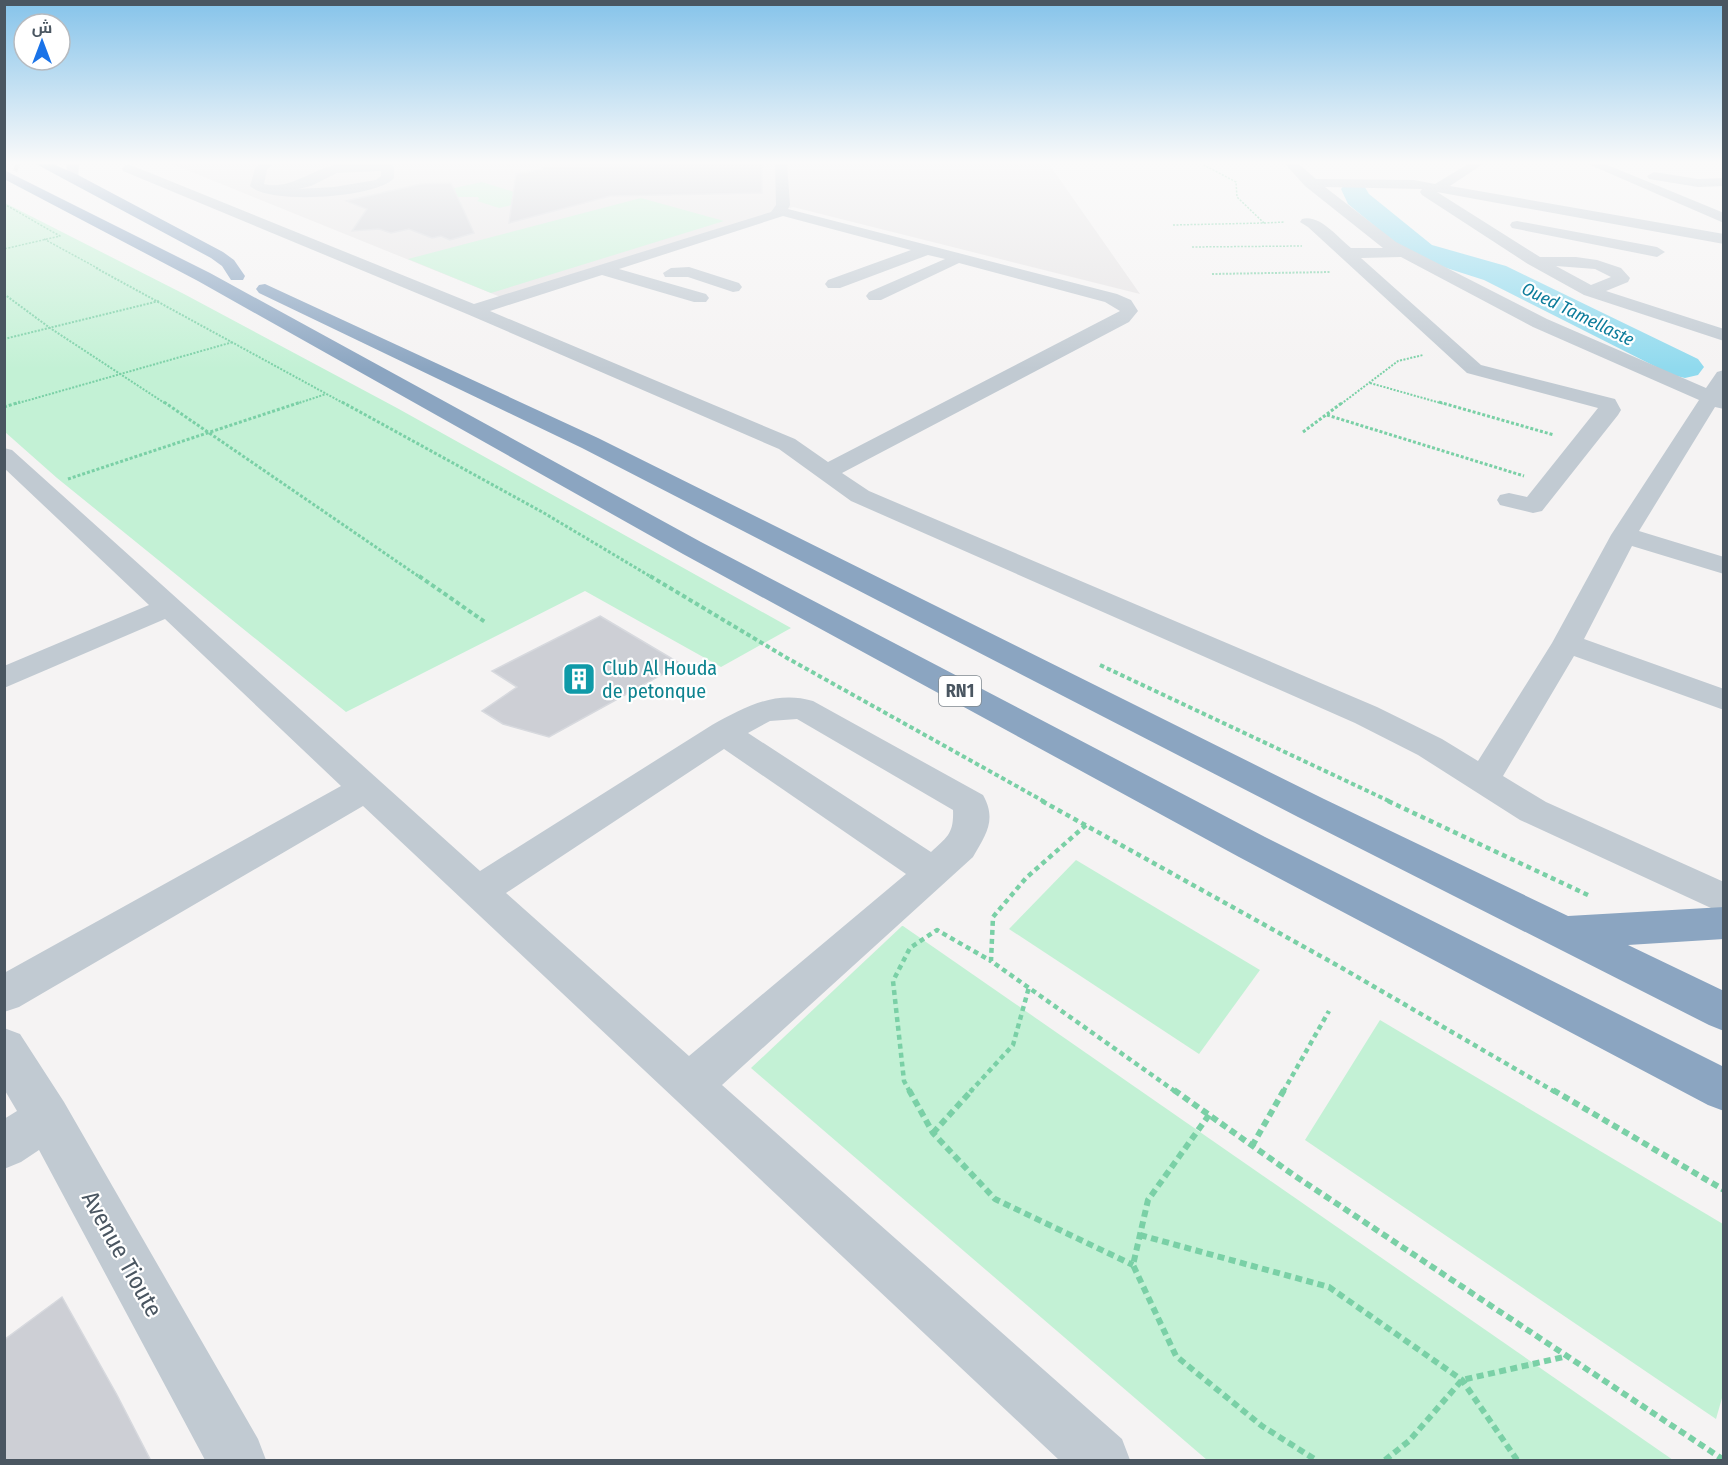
<svg xmlns="http://www.w3.org/2000/svg" width="1728" height="1465" font-family="'Fira Sans Condensed',Cairo,sans-serif">
<style>
.education{fill:#e6e4e5}
.green{fill:#c3f1d5}
.lines{fill:none;stroke-linecap:round;stroke-linejoin:round}
.river{fill:#90daee;fill-rule:evenodd}
.building{fill:#cdcfd5;stroke:#d7d9de;stroke-width:1.5}
.highway-tunnel{stroke:#caccce;stroke-width:14;stroke-dasharray:14 8;stroke-linecap:butt}
.path-far5{stroke:#7ad0a6;stroke-width:1.5;stroke-dasharray:2 1.5;stroke-linecap:butt}
.path-far4{stroke:#7ad0a6;stroke-width:2;stroke-dasharray:2 1.5;stroke-linecap:butt}
.path-far3{stroke:#7ad0a6;stroke-width:3;stroke-dasharray:3 2;stroke-linecap:butt}
.path-far2{stroke:#7ad0a6;stroke-width:4;stroke-dasharray:4.5 3;stroke-linecap:butt}
.path-far1{stroke:#7ad0a6;stroke-width:4.5;stroke-dasharray:5 4;stroke-linecap:butt}
.path{stroke:#7ad0a6;stroke-width:6;stroke-dasharray:7 4.5;stroke-linecap:butt}
.minor{fill:#c1cad2;fill-rule:evenodd}
.major{fill:#b3c2d1;fill-rule:evenodd}
.highway{fill:#8ba5c1;fill-rule:evenodd}
.labels{text-anchor:middle;stroke-width:4.5;stroke-linejoin:round;paint-order:stroke}
.far-water-label{font-size:18px;font-style:italic;fill:#0c7c9b;stroke:#fff}
.shield{fill:#fff;stroke:#808990;stroke-width:1.5}
.shield-label{font-size:18px;font-weight:bold;fill:#4a5661}
.culture-label{font-size:20px;fill:#0d838f;stroke:#fff;text-anchor:start}
.near-street-label{font-size:24px;fill:#4a5661;stroke:#fff}
</style>
<rect width="100%" height="100%" fill="#f5f3f3"/>
<polygon class="education" points="172,164 1049,164 1140,294 793,207 503,298"/>
<g class="green">
<polygon points="482,182 537,199 499,208 477,201 479,199 478,197 457,197 441,191"/>
<polygon points="641,198 724,221 491,293 408,259"/>
<polygon points="5,203 184,294 397,408 791,628 721,667 585,591 346,712 57,478 5,432"/>
<polygon points="1076,860 1260,970 1199,1054 1009,929"/>
<polygon points="902,926 903,926 1673,1460 1207,1460 751,1068"/>
<polygon points="1380,1020 1723,1224 1724,1391 1716,1419 1305,1140"/>
</g>
<g class="lines">
<polygon class="river" points="1354,181 1363,184 1369,194 1432,245 1506,266 1698,359 1704,367 1698,375 1685,378 1672,375 1484,280 1412,257 1348,204 1341,189 1345,184"/>
</g>
<g class="building">
<polygon points="762,164 762,193 610,196 509,223 516,174 541,170 545,166"/>
<polygon points="451,183 474,233 450,240 441,236 432,238 409,229 391,233 379,229 352,231 367,209 346,201 421,184"/>
<polygon points="600,616 681,664 549,737 503,724 482,711 517,687 492,671"/>
<polygon points="62,1297 117,1395 151,1461 4,1461 4,1340"/>
</g>
<g class="lines">
<polyline class="highway-tunnel" points="16,164 20,166"/>
<g class="path-far5">
<polyline points="4,204 60,236 4,249"/>
<polyline points="1264,223 1285,222"/>
<polyline points="1173,225 1264,223 1237,197 1236,182 1202,164"/>
<polyline points="44,239 99,269"/>
<polyline points="1192,247 1302,246"/>
</g>
<g class="path-far4">
<polyline points="96,268 345,404"/>
<polyline points="1212,274 1331,272"/>
<polyline points="4,294 50,328 166,404"/>
<polyline points="4,339 159,301"/>
<polyline points="1370,383 1444,404"/>
<polyline points="15,404 233,342"/>
<polyline points="296,404 326,394"/>
<polyline points="1341,404 1398,361 1423,355"/>
</g>
<g class="path-far3">
<polyline points="164,402 421,578"/>
<polyline points="342,402 544,513 653,578"/>
<polyline points="1439,402 1554,435"/>
<polyline points="4,407 20,402"/>
<polyline points="1327,415 1524,476"/>
<polyline points="1303,432 1343,402"/>
<polyline points="68,479 301,402"/>
</g>
<g class="path-far2">
<polyline points="419,576 485,622"/>
<polyline points="650,576 787,658 1045,802"/>
<polyline points="1100,665 1391,802"/>
</g>
<g class="path-far1">
<polyline points="1042,801 1342,968 1555,1092"/>
<polyline points="1388,801 1590,896"/>
<polyline points="1086,825 1026,878 993,917 991,961 1176,1092"/>
<polyline points="910,1092 904,1081 893,981 910,948 937,930 991,961"/>
<polyline points="970,1092 1013,1045 1029,987"/>
<polyline points="1283,1092 1329,1011"/>
</g>
<g class="path">
<polyline points="909,1090 933,1133 995,1199 1133,1265"/>
<polyline points="1174,1090 1295,1176 1724,1460"/>
<polyline points="1553,1090 1724,1190"/>
<polyline points="1209,1115 1148,1200 1133,1265 1176,1356 1262,1426 1316,1460"/>
<polyline points="933,1133 972,1090"/>
<polyline points="1252,1146 1284,1090"/>
<polyline points="1140,1235 1329,1287 1462,1380 1517,1460"/>
<polyline points="1385,1460 1409,1441 1462,1380 1568,1356"/>
</g>
<g class="minor">
<path d="M128 164 474 304 771 212 776 205 775 164H787L790 205 788 209 1117 294 1131 300 1138 311 1129 322 842 473 869 491 1377 707 1442 739 1478 761 1552 643 1611 535 1699 400 1533 327 1401 257 1361 258 1481 365 1615 399 1621 410 1618 415 1542 511 1533 513 1500 505 1497 500 1500 495 1509 493 1527 497 1598 408 1467 373 1308 227 1300 222 1302 219C1320 214 1338 238 1351 248H1383L1305 186 1285 164H1299L1316 179 1414 180 1435 184 1468 164H1483L1450 186 1724 234V244L1437 192 1540 257H1576L1597 260 1621 268 1630 278 1628 282 1606 291 1724 329V341L1584 295 1528 264 1422 195 1420 192 1422 189 1325 187 1396 242 1547 319 1706 388 1717 372 1724 370V409L1715 407 1639 531 1724 557V574L1632 546 1584 639 1724 689V710L1574 656 1503 776 1546 802 1724 882V914L1520 820 1418 755 1355 723 851 501 779 449 467 314 123 171 122 168ZM783 216 911 250 828 280 825 284 828 288H840L928 255 945 259 869 292 866 296 869 300H881L959 263 1105 302 1120 311 828 462 795 439 490 311 602 275 694 302H706L709 298 706 294 619 269ZM1556 266 1595 269 1611 277 1591 285Z"/>
<path d="M259 164H272L267 170 264 184C288 190 309 172 331 166 349 161 373 164 392 164L394 167V178C377 198 269 205 250 186L255 169ZM381 171V176L376 180 334 187 298 189 311 186 337 173Z"/>
<polygon points="1588,164 1605,164 1724,213 1724,223"/>
<polygon points="1654,172 1698,179 1724,178 1724,186 1698,187 1649,179 1647,176"/>
<polygon points="1517,221 1657,247 1665,252 1657,257 1512,228 1510,225 1512,222"/>
<polygon points="689,267 739,283 742,287 739,291 733,292 688,277 665,277 663,273 671,268"/>
<path d="M4 448 12 450 480 871 712 725C745 707 775 690 813 701L983 795C997 820 986 834 973 857L722 1085 1122 1439 1130 1460H1059L363 806 19 1007 4 1012V973L341 786 165 619 4 688V666L149 605 4 468ZM797 719 953 810C954 834 947 837 931 852L748 733 770 721ZM724 749 906 874 689 1056 506 893Z"/>
<polygon points="4,1028 20,1034 64,1102 258,1439 266,1460 205,1460 39,1150 21,1162 4,1169 4,1119 17,1111 4,1089"/>
</g>
<polygon class="major" points="66,164 79,164 78,181 68,181"/>
<g class="highway">
<polygon points="36,164 53,164 78,175 223,252 234,260 245,276 243,280 231,280 222,266 211,258"/>
<polygon points="4,170 210,273 701,542 1265,837 1724,1067 1724,1111 1708,1105 1239,857 683,554 198,281 4,179"/>
<polygon points="265,284 598,438 1324,799 1568,916 1724,907 1724,939 1628,945 1724,991 1724,1031 1709,1025 1298,817 582,448 259,293 256,289 259,285"/>
</g>
</g>
<linearGradient id="sky" x2="0" y2="1"><stop stop-color="#85c3ea"/><stop offset="0.44" stop-color="#fafafa"/><stop offset="1" stop-color="#fafafa" stop-opacity="0"/></linearGradient>
<rect width="1728" height="369" fill="url(#sky)"/>
<defs>
<g id="building-square" transform="scale(1.725)"><rect x="-9" y="-9" width="18" height="18" rx="4" fill="#0f9aa8" stroke="#fff"/><path d="M-4-6H4V6H1V3H-1V6H-4ZM-2.5-4.3h1.7v1.8h-1.7ZM.8-4.3h1.7v1.8H.8ZM-2.5-1h1.7V.8h-1.7ZM.8-1h1.7V.8H.8Z" fill="#fff"/></g>
</defs>
<g fill-rule="evenodd">
<use href="#building-square" x="579" y="679"/>
</g>
<g class="labels">
<g class="far-water-label">
<text transform="translate(1578 314) rotate(26)" y="6">Oued Tamellaste</text>
</g>
<rect class="shield" x="939" y="676" width="42" height="30" rx="4.5"/>
<g class="shield-label">
<text x="960" y="697">RN1</text>
</g>
<g class="culture-label">
<text x="602" y="675">Club Al Houda<tspan x="602" dy="23">de petonque</tspan></text>
</g>
<g class="near-street-label">
<text transform="translate(122 1254) rotate(61)" y="8">Avenue Tioute</text>
</g>
</g>
<rect width="1728" height="1465" fill="none" stroke="#4a5661" stroke-width="12"/>
<g transform="translate(42 42)"><circle r="28" fill="#ffffff" stroke="#b7bbc0" stroke-width="1.5"/>
<path d="M0-4.5L10 22L0 15L-10 22Z" fill="#1a73e8"/>
<text y="-9" font-size="16" font-weight="bold" text-anchor="middle" fill="#4a5661">ش</text>
</g>
</svg>
